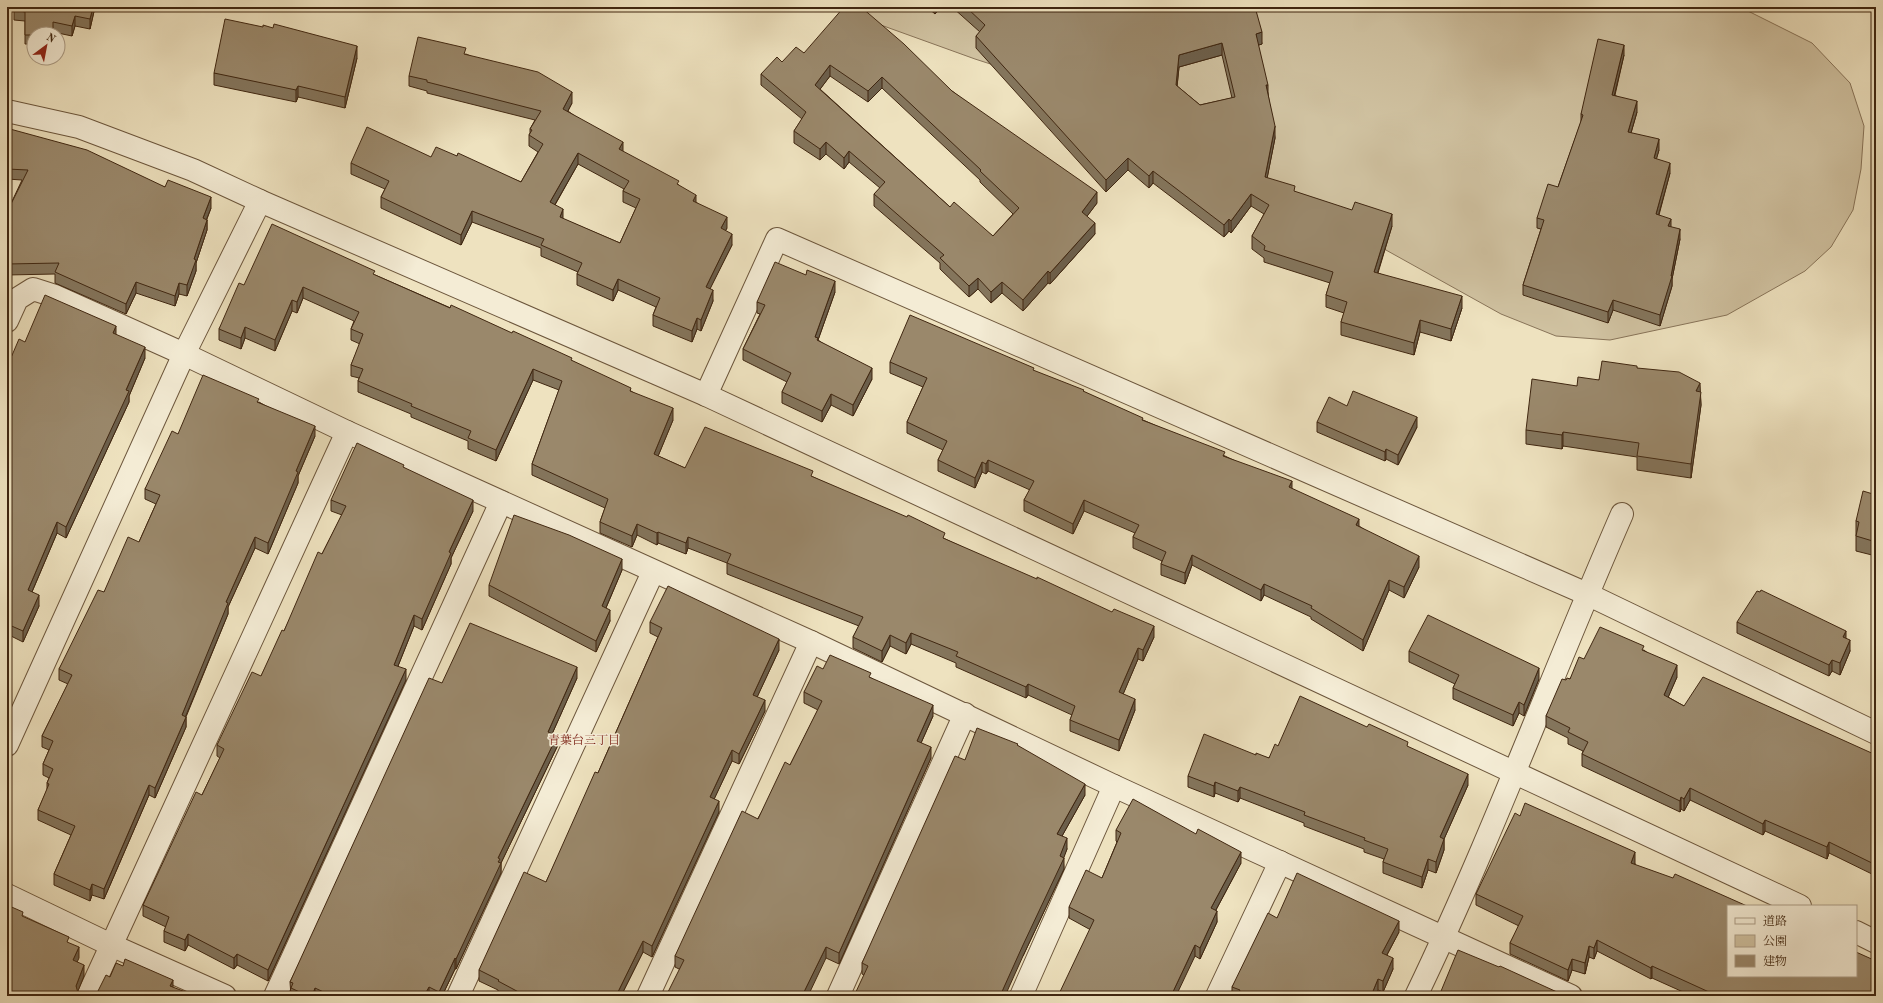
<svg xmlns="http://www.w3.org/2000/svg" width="1883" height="1003" font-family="'Old Standard TT','Noto Serif JP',serif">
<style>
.green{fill:#d0c2a1;stroke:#887459}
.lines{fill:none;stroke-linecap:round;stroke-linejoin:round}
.minor-casing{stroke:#6c563c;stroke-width:24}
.tertiary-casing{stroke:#6c563c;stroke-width:24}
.minor{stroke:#f4ecd5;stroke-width:22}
.tertiary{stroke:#f4ecd5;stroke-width:22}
.wall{fill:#84755c;stroke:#402711;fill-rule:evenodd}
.shaded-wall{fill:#6c5f4b;stroke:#402711}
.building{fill:#9a886b;stroke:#402711;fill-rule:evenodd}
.labels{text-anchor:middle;stroke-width:3;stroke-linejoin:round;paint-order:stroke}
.neighbourhood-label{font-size:12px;fill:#7a1f14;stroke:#f4ecd5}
</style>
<rect width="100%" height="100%" fill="#eee2bf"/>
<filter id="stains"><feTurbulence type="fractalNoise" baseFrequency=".005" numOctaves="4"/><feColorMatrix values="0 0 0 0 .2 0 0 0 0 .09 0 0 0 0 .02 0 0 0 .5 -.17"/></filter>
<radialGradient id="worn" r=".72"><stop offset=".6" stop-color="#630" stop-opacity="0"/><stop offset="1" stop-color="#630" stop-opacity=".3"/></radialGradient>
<polygon class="green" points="831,7 1740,7 1812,43 1850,83 1864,126 1861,169 1853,210 1831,247 1805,271 1727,315 1610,340 1556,336 1501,314 1136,111 975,59"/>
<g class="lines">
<g class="minor-casing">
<g id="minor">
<polyline points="7,321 17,299 33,289 55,296 184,354 347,432 811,642 1114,786 1571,996"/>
<polyline points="706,395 777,239 1587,594 1876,733"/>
<polyline points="7,895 111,945 225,996"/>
<polyline points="88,996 347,432"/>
<polyline points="275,996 501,502"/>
<polyline points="458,996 653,572"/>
<polyline points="648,996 811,642"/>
<polyline points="838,996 965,714"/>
<polyline points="1021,996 1114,786"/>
<polyline points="1217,996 1280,862"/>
</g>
</g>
<g class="tertiary-casing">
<g id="tertiary">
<polyline points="7,111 79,127 193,170 260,201 706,395 1800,906"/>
<polyline points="7,745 184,354 260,201"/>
<polyline points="1856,932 1876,942"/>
<path d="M1416 996C1492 838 1552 674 1622 514"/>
</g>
</g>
<use href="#minor" class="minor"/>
<use href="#tertiary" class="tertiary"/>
</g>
<g class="wall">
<polygon points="95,7 90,29 75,26 72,36 53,32 34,34 34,44 25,44 25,21 14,20 14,10"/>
<polygon points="927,7 941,7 935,14"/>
<path d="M952 7H1255L1262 44 1258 45 1268 94 1275 138 1267 178 1295 192 1392 226 1378 273 1462 308 1451 341 1420 332 1414 355 1341 335V322L1344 313 1326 307V295L1330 283 1264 262V258L1252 249V236L1264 214 1251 206 1231 233 1229 231 1224 237 1153 183 1149 188 1128 170 1106 192 976 48V36L980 32ZM1222 55 1232 98 1200 105 1177 86 1179 67Z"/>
<path d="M804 53 952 91 1097 203 1087 216 1095 234 1050 284 1048 283 1023 311 1002 293 991 303 978 289 969 297 940 269V263L874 206V194L880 188 849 162 844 169 826 154 820 160 794 143V131L802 119 761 85V74L782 62ZM830 76 868 102 882 88 980 180V182L1013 214 993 236 950 207 820 89Z"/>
<path d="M466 54 572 103 568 111 623 152 679 185 696 202 727 228 725 231 732 245 710 288 713 301 701 331 697 329 692 342 653 326V315L656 307 618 290 613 301 577 285V274L578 272 541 256V248L472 222 461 245 381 208V197L385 189 351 174V163L457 156 521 182 538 152 529 146V135L530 133V129L535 120 427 93V91L409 86V76ZM578 164 624 189 623 191V202L636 208 620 243 563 219 555 205Z"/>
<polygon points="1624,55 1615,95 1637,112 1631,133 1659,150 1656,159 1670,173 1659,215 1671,227 1680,239 1672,279 1672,286 1660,326 1613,310 1608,323 1523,295 1523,285 1541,229 1537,228 1537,218 1558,187 1581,122 1581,114"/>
<polygon points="357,58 345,108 298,97 296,102 214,85 214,73"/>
<polygon points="7,141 165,187 211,208 207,219 207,230 196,263 196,271 187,296 179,294 175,306 136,293 126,314 55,283 55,274 7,275 7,212 22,180 7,179"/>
<polygon points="375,275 572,361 631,391 673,420 658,456 685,468 813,477 1154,637 1143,661 1138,659 1123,694 1135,710 1119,751 1070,731 1070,720 1072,715 1028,695 1026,698 956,667 956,663 911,644 906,654 890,646 882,662 853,648 853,637 859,626 727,574 727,563 688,548 686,554 658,543 657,545 637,535 632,547 600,533 600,522 605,508 532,475 532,464 559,390 533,380 496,461 468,449 468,441 411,417 411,414 358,392 358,381 359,378 351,376 351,365 360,344 351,340 351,329 354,321 303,298 297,313 292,311 275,351 245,338 241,349 219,340 219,329 244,285"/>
<polygon points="835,292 818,340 872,379 853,416 831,405 822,422 782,403 782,392 787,382 743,360 743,349 760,314 757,313 757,302"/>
<polygon points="116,335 145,358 129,396 129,402 66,538 57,533 32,592 39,606 23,642 7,634 7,367 25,342"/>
<polygon points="890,362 1034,371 1084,392 1143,420 1225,456 1292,489 1359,526 1419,567 1404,598 1389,590 1363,651 1311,619 1311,617 1264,595 1261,601 1192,565 1185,584 1161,575 1161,564 1162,561 1133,548 1133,537 1135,533 1084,511 1073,534 1024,511 1024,500 1030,490 988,471 986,474 982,472 975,488 938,471 938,460 943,450 907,433 907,422 923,387 890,373"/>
<polygon points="1637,368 1700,391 1701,405 1691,478 1637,470 1637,457 1563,446 1562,449 1526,444 1526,430 1577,386 1599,380"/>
<polygon points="259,402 315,436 298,476 298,483 268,554 255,548 228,607 228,614 186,717 186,727 155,798 149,795 104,899 92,895 90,901 54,885 54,874 71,835 38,820 38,810 47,790 47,783 49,778 43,775 43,764 49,750 42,747 42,736 68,684 59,680 59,669 104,592 139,542 156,504 145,499 145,489 178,434"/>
<polygon points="1317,422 1417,427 1398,465 1386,459 1385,461 1317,432"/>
<polygon points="404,468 473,511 451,558 451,564 422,630 414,626 398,666 406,680 268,981 237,965 234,969 188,945 185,951 164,942 164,931 166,927 143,916 143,905 202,795 220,758 217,756 217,745 261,676 284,631 322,554 342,515 331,511 331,500"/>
<polygon points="1876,479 1876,556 1856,551 1856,521 1873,494"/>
<polygon points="622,570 606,608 610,621 596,652 489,596 489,585"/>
<polygon points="650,622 779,650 757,697 765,711 739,764 732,761 714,799 719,812 652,957 643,952 621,996 506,996 498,992 498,990 479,981 479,970 546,882 598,773 658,637 650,633"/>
<polygon points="1737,622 1846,638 1850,651 1840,675 1832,671 1829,676 1737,633"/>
<polygon points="1644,650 1677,677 1668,697 1684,706 1876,755 1876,876 1829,853 1827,859 1765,831 1763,835 1690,800 1684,811 1681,809 1680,812 1582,766 1582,754 1583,751 1568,744 1568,738 1546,727 1546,716 1566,680 1570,679 1584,659"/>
<polygon points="1409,651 1539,679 1524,716 1519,713 1513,726 1453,699 1453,688 1455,684 1409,662"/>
<polygon points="823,669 871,678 933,716 921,743 931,758 839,964 826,958 679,969 675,967 675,956 790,765 818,710 804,703 804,692"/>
<polygon points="577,678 552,734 557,747 501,863 501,873 456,969 455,969 442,996 291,996 290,982 442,683"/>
<polygon points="1018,746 1085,795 1062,836 1067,849 1063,858 1064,869 1023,956 864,975 862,974 862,963 965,760"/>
<polygon points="1278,746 1408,747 1468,785 1444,839 1444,850 1436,873 1428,870 1422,888 1383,873 1383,862 1384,859 1364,852 1364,849 1304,826 1304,823 1240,798 1238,802 1215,793 1214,797 1188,787 1188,776 1256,755 1269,758"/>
<polygon points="1520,816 1635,863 1635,864 1728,976 1856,952 1876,996 1692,996 1652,978 1651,979 1597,951 1594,959 1589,957 1585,974 1572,970 1568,981 1510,954 1510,943 1519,926 1476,905 1476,894"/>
<polygon points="1116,830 1241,863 1216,910 1217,922 1200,959 1195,956 1089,929 1069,918 1069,907 1102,878 1117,842 1116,841"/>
<polygon points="1277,918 1399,932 1387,955 1393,969 1383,992 1378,990 1376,996 1232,996 1232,987"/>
</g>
<g class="shaded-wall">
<polygon points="93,7 95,7 90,29 90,19"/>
<polygon points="935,7 941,7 935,14"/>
<polygon points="75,16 75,26 72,36 72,26"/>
<polygon points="1262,32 1262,44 1256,46 1256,34"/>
<polygon points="1222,43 1222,55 1179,67 1176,97 1176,85 1179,55"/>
<polygon points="1624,45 1624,55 1612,105 1612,95"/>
<polygon points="357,46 357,58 345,108 345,97"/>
<polygon points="830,65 830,76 815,96 815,85"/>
<polygon points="882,77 882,88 868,102 868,91"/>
<polygon points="1266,85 1268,85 1268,97"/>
<polygon points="298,86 298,97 296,102 296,90"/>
<polygon points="572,92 572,103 563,120 563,109"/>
<polygon points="1637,101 1637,112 1628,143 1628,132"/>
<polygon points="1275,126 1275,138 1265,189 1265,177"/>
<polygon points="1659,139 1659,150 1654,168 1654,158"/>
<polygon points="623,142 623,153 619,149"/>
<polygon points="826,142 826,154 820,160 820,149"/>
<polygon points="849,151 849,162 844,169 844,158"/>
<polygon points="578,153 578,164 550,213 550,202"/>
<polygon points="1128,158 1128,170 1106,192 1106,180"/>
<polygon points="1670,163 1670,173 1656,224 1656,214"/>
<polygon points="1153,171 1153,183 1149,188 1149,176"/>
<polygon points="1097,192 1097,203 1082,223 1082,212"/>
<polygon points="1251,194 1251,206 1231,233 1231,221"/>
<polygon points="696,195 696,206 693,201"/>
<polygon points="211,197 211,208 203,228 203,218"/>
<polygon points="563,209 563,219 560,217"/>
<polygon points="472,211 472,222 461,245 461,235"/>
<polygon points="1392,214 1392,226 1374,284 1374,272"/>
<polygon points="727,217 727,228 721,239 721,228"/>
<polygon points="1229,219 1229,231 1224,237 1224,225"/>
<polygon points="1671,219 1671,229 1668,226"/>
<polygon points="207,220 207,230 196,263 196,271 187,296 187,285 194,259"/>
<polygon points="1095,223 1095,234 1050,284 1050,273"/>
<polygon points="1680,229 1680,239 1672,279 1672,286 1660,326 1660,315 1671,276"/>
<polygon points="732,234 732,245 706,297 706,287"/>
<polygon points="1048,271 1048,283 1023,311 1023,300"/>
<polygon points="978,278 978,289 969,297 969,286"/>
<polygon points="618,279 618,290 613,301 613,290"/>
<polygon points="835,281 835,292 818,340 818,349 815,337"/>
<polygon points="136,282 136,293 126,314 126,304"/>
<polygon points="1002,282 1002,293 991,303 991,292"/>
<polygon points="179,283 179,294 175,306 175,296"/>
<polygon points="303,287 303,298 297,313 297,302"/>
<polygon points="713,290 713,301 701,331 701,320"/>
<polygon points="1462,296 1462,308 1451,341 1451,329"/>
<polygon points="292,300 292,311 275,351 275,340"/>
<polygon points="1613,300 1613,310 1608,323 1608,312"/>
<polygon points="697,318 697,329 692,342 692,331"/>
<polygon points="1420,320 1420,332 1414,355 1414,343"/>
<polygon points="116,326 116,337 113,333"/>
<polygon points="245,327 245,338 241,349 241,338"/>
<polygon points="145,347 145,358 129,396 129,402 66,538 66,527"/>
<polygon points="872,368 872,379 853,416 853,405"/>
<polygon points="533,369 533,380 496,461 496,450"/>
<polygon points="1700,383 1701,405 1691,478 1691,464 1696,391"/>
<polygon points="831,394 831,405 822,422 822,411"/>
<polygon points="673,408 673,420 654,466 654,454"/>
<polygon points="1417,417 1417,427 1398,465 1398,455"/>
<polygon points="315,426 315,436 298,476 298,483 268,554 268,543 296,471"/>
<polygon points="1563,432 1563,446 1562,449 1562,435"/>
<polygon points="1386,449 1386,459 1385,461 1385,452"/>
<polygon points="988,460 988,471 986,474 986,464"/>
<polygon points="982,462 982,472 975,488 975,478"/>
<polygon points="1292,481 1292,491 1289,487"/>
<polygon points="473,500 473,511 451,558 451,564 422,630 422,619 449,552"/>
<polygon points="1084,500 1084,511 1073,534 1073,524"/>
<polygon points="1359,519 1359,530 1356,525"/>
<polygon points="57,522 57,533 28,601 28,590"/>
<polygon points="637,524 637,535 632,547 632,536"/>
<polygon points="658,532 658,543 657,545 657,533"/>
<polygon points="255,537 255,548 228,607 228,614 182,725 182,715 226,602"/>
<polygon points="688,537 688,548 686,554 686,543"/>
<polygon points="1192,555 1192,565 1185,584 1185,573"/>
<polygon points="1419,556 1419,567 1404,598 1404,587"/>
<polygon points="622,559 622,570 602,617 602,606"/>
<polygon points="1389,580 1389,590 1363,651 1363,640"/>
<polygon points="1264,584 1264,595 1261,601 1261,590"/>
<polygon points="39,595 39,606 23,642 23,631"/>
<polygon points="610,610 610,621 596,652 596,641"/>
<polygon points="414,615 414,626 394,676 394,665"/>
<polygon points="1154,626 1154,637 1143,661 1143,650"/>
<polygon points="1846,631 1846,642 1843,637"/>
<polygon points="911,633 911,644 906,654 906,643"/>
<polygon points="890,635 890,646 882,662 882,651"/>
<polygon points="779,639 779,650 753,706 753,695"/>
<polygon points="1850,640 1850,651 1840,675 1840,663"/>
<polygon points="1138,648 1138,659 1119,704 1119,692"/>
<polygon points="1832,660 1832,671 1829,676 1829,665"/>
<polygon points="1677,665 1677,677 1664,707 1664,695"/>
<polygon points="577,667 577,678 548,743 548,732"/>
<polygon points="1539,668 1539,679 1524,716 1524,705"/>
<polygon points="406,669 406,680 268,981 268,970"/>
<polygon points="1028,684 1028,695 1026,698 1026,687"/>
<polygon points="1135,699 1135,710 1119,751 1119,740"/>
<polygon points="765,700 765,711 739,764 739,754"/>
<polygon points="1519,702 1519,713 1513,726 1513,715"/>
<polygon points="933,705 933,716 917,752 917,741"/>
<polygon points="186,717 186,727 155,798 155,788"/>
<polygon points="557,736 557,747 501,863 501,873 456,969 456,959 498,858"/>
<polygon points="931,747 931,758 839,964 839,953"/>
<polygon points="732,750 732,761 710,808 710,797"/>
<polygon points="1468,774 1468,785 1444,839 1444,850 1436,873 1436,862 1440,837"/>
<polygon points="1215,782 1215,793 1214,797 1214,786"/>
<polygon points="1085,784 1085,795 1057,845 1057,834"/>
<polygon points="149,785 149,795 104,899 104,889"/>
<polygon points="1240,787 1240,798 1238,802 1238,791"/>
<polygon points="1690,788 1690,800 1684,811 1684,799"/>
<polygon points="1681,797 1681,809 1680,812 1680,801"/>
<polygon points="719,801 719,812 652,957 652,946"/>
<polygon points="1765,820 1765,831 1763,835 1763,824"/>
<polygon points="1067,838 1067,849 1063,860 1064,858 1064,869 1023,956 1005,996 1000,996"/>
<polygon points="1829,842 1829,853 1827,859 1827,847"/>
<polygon points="1241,852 1241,863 1211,919 1211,908"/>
<polygon points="1635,852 1635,863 1631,874 1631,863"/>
<polygon points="1428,859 1428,870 1422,888 1422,877"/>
<polygon points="92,884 92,895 90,901 90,890"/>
<polygon points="1217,911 1217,922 1200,959 1200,948"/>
<polygon points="1399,921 1399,932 1382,964 1382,953"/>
<polygon points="188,934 188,945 185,951 185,940"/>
<polygon points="1597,940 1597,951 1594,959 1594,948"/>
<polygon points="643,941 643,952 621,996 616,996"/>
<polygon points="1195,945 1195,956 1176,996 1171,996"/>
<polygon points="1589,946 1589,957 1585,974 1585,963"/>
<polygon points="79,947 79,958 73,971 73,960"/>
<polygon points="826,947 826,958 808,996 802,996"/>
<polygon points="237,954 237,965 234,969 234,958"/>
<polygon points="455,958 455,969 442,996 439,996 439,992"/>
<polygon points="1393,958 1393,969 1383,992 1383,981"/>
<polygon points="1572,959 1572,970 1568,981 1568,970"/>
<polygon points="84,965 84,976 76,996 76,986"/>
<polygon points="1652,966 1652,978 1651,979 1651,968"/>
<polygon points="1378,979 1378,990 1376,996 1371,996"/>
<polygon points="173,980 173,991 170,986"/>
<polygon points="429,987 429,996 424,996"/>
<polygon points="315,988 315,996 312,996"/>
</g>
<g class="building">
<polygon points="15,7 93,7 90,19 75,16 72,26 53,22 53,34 34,34 34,35 25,35 25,12 14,10"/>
<path d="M844 7H861L904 44 952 91 1097 192 1082 212 1095 223 1050 273 1048 271 1023 300 1002 282 991 292 978 278 969 286 940 258 944 255 874 194 885 182 849 151 844 158 826 142 820 149 794 131 806 112 761 74 777 57 782 62 796 47 804 53ZM830 65 868 91 882 77 981 170 980 171 1019 208 993 236 954 202 950 207 815 85Z"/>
<path d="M966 7H1255L1262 32 1256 34 1268 85H1266L1275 126 1265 177 1295 186 1294 191 1352 210 1355 202 1392 214 1374 272 1462 296 1451 329 1420 320 1414 343 1341 322 1347 302 1326 295 1333 272 1264 250 1265 246 1252 236 1269 205 1251 194 1231 221 1229 219 1224 225 1153 171 1149 176 1128 158 1106 180 976 36 985 25ZM1222 43 1235 97 1200 105 1176 85 1179 55Z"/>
<polygon points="225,19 263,27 263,25 273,28 274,24 357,46 345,97 298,86 296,90 214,73"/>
<path d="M418 37 466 48 464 54 538 72 572 92 563 109 623 142 619 149 679 181 677 184 696 195 693 201 727 217 721 228 732 234 706 287 713 290 701 320 697 318 692 331 653 315 660 298 618 279 613 290 577 274 582 263 541 245 544 239 472 211 461 235 381 197 389 181 351 163 367 127 431 157 436 147 457 156 458 153 521 182 543 144 529 135 532 130 530 129 541 111 427 82V80L409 76ZM578 153 629 181 623 191 640 199 620 243 560 217 563 209 550 202Z"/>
<polygon points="1598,39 1624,45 1612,95 1637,101 1628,132 1659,139 1654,158 1670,163 1656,214 1671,219 1668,226 1680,229 1671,276 1672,276 1660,315 1613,300 1608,312 1523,285 1544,220 1537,218 1548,184 1558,187 1583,115 1581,114"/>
<polygon points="10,129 87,150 165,187 168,180 211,197 203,218 207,220 194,259 196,260 187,285 179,283 175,296 136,282 126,304 55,272 59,263 7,264 7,212 28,170 7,169 7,141"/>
<polygon points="272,224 375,271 373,274 450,308 451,305 512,333 513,331 572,358 571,360 631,388 630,391 673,408 654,454 685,468 705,427 813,471 811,476 907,517 908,515 945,533 943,538 1037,579 1037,577 1112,612 1114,609 1154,626 1143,650 1138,648 1119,692 1135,699 1119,740 1070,720 1075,706 1028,684 1026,687 956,656 958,652 911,633 906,643 890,635 882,651 853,637 863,617 727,563 731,554 688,537 686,543 658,532 657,533 637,524 632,536 600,522 608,499 532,464 562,381 533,369 496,450 468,438 471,431 411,406 412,404 358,381 363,369 351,365 363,334 351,329 359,312 303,287 297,302 292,300 275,340 245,327 241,338 219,329 239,283 244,285"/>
<polygon points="775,262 806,275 807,270 835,281 815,337 818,338 817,340 872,368 853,405 831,394 822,411 782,392 791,373 743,349 765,305 757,302"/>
<polygon points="45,295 116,326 113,333 145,347 126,390 129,391 66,527 57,522 28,590 39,595 23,631 7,624 7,367 19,339 25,342"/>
<polygon points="910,315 1034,368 1033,370 1084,390 1083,391 1143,418 1142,420 1225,452 1223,456 1292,481 1289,487 1359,519 1356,525 1419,556 1404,587 1389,580 1363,640 1311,608 1312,606 1264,584 1261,590 1192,555 1185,573 1161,564 1166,552 1133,537 1139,525 1084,500 1073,524 1024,500 1034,481 988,460 986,464 982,462 975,478 938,460 947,441 907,422 927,378 890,362"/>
<polygon points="1602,361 1637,366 1637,368 1679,372 1700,383 1696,391 1701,392 1691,464 1637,456 1639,443 1563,432 1562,435 1526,430 1532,379 1577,386 1578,377 1599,380"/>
<polygon points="203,375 259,399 257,402 315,426 296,471 298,472 268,543 255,537 226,602 228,603 182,715 186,717 155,788 149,785 104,889 92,884 90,890 54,874 75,826 38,810 49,784 47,783 53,769 43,764 53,741 42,736 72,675 59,669 98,590 104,592 128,537 139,542 160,495 145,489 172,431 178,434"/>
<polygon points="1353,391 1417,417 1398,455 1386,449 1385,452 1317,422 1329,397 1347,406"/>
<polygon points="357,443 404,465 403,467 473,500 449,552 451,553 422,619 414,615 394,665 406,669 268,970 237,954 234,958 188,934 185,940 164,931 169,917 143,905 196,792 202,795 224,749 217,745 252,672 261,676 282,630 284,631 318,552 322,554 346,506 331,500"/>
<polygon points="1876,479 1876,542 1856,536 1859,522 1856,521 1863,491 1873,494"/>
<polygon points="514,515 569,535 622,559 602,606 610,610 596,641 489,585"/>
<polygon points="668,586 779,639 753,695 765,700 739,754 732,750 710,797 719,801 652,946 643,941 616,996 526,996 498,981 499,980 479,970 524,872 546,882 595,772 598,773 662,628 650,622"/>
<polygon points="1761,590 1846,631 1843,637 1850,640 1840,663 1832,660 1829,665 1737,622 1757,591 1760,592"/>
<polygon points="1428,615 1539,668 1524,705 1519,702 1513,715 1453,688 1459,675 1409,651"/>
<polygon points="470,623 577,667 548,732 557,736 498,858 500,859 498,862 501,863 456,959 455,958 439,992 429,987 424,996 332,996 315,988 312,996 308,996 291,988 293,983 290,982 429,678 442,683"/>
<polygon points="1600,627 1644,646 1642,650 1677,665 1664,695 1684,706 1703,677 1876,755 1876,865 1829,842 1827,847 1765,820 1763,824 1690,788 1684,799 1681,797 1680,801 1582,754 1588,742 1568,732 1570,728 1546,716 1562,679 1566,680 1567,678 1570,679 1579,657 1584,659"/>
<polygon points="830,655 871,673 869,677 933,705 917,741 931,747 839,953 826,947 802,996 666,996 684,960 675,956 742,811 758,819 785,762 790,765 822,701 804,692 817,666 823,669"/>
<polygon points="1300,696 1367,727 1369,724 1408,742 1407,746 1468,774 1440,837 1444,839 1436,862 1428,859 1422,877 1383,862 1388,849 1364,840 1365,838 1304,815 1305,812 1240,787 1238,791 1215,782 1214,786 1188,776 1204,734 1256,755 1256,753 1269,758 1275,744 1278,746"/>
<polygon points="977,728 1018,744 1017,745 1085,784 1057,834 1067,838 1060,856 1064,858 1023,945 1000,996 854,996 868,966 862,963 955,756 965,760"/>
<polygon points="1133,799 1196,834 1198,829 1241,852 1211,908 1217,911 1200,948 1195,945 1171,996 1058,996 1094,920 1069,907 1086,870 1102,878 1121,833 1116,830"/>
<polygon points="1525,803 1635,852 1631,863 1673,878 1675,874 1747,906 1728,906 1728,976 1856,976 1856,952 1876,961 1876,996 1707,996 1709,992 1652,966 1651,968 1597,940 1594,948 1589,946 1585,963 1572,959 1568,970 1510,943 1523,916 1476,894 1515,813 1520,816"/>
<polygon points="1297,873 1399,921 1382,953 1393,958 1383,981 1378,979 1371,996 1237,996 1240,990 1232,987 1268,913 1277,918"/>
<polygon points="7,905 23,912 22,916 69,937 67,942 79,947 73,960 84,965 76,986 78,993 82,996 7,996"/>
<polygon points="1458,950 1499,967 1500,966 1557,992 1555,996 1439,996"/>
<polygon points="125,959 173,980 170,986 196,996 94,996 96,995 106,975 110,977 116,963 123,966"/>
</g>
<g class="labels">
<g class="neighbourhood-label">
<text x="584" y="744">青葉台三丁目</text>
</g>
</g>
<rect width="1883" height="1003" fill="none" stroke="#eee2bf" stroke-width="24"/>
<rect x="8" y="8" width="1867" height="987" fill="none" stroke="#402711" stroke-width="2"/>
<rect x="12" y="12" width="1859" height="979" fill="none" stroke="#402711"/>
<rect x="1727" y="905" width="130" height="72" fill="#f4ecd5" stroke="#ac9d87"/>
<rect x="1735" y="918" width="20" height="6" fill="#f4ecd5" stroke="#ac9d87"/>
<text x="1763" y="925" font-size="12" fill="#402711">道路</text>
<rect x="1735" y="935" width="20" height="12" fill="#d0c2a1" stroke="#ac9d87"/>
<text x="1763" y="945" font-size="12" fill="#402711">公園</text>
<rect x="1735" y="955" width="20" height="12" fill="#9a886b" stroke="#ac9d87"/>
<text x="1763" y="965" font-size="12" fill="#402711">建物</text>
<g transform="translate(46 46) rotate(32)"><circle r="19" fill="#f4ecd5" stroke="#ac9d87"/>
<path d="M0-3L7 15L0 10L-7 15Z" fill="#8f2418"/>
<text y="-6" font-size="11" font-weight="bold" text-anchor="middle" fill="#402711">N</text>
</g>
<rect width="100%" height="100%" filter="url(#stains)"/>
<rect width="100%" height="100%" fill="url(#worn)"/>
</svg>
